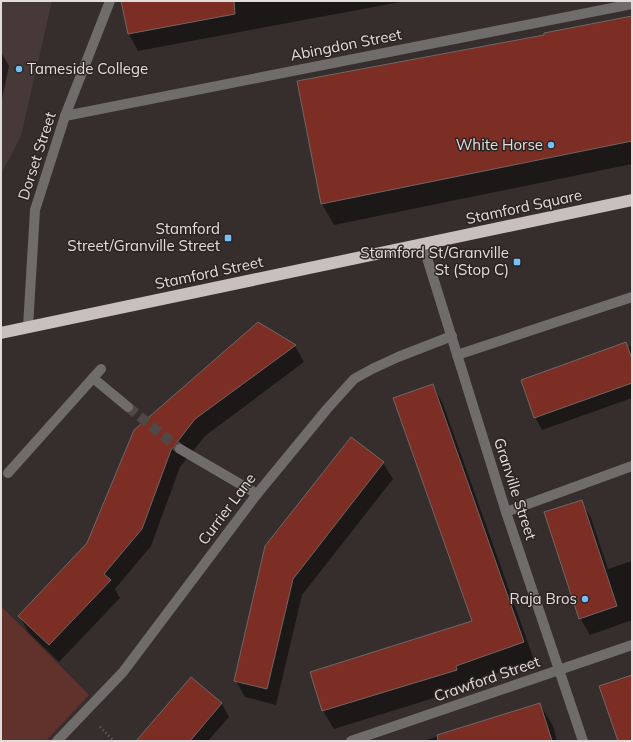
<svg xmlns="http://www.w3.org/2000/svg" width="633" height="742" font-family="Mulish,sans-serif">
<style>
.built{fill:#463937}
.green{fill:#61322b}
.shadow{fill:#0007}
.building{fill:#7d2e24;stroke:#6f6665}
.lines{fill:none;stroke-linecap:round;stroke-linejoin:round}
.minor-tunnel{stroke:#504847;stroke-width:10;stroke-dasharray:10 5;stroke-linecap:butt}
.path{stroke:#6b6463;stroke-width:2.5;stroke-dasharray:1 3;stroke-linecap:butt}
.minor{stroke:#706c6c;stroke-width:10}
.highway{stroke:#c9bfbe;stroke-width:12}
.poi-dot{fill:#73c1f6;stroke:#2b2423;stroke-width:1.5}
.labels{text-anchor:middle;stroke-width:3;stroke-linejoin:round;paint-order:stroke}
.street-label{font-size:15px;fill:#e2dddc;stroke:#2b2423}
.poi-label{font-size:15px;fill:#e2dddc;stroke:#2b2423;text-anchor:end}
</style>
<rect width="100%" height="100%" fill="#362e2d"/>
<polygon class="built" points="1,1 52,1 21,136 1,174"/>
<polygon class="green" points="1,606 89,695 46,741 1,741"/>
<g class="shadow">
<polygon points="122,1 406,1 138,51 129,34"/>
<polygon points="632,18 632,164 334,225 322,204 299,82 546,35"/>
<polygon points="1,52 9,66 1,103"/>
<polygon points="295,346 304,362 205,436 180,467 151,546 115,589 120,598 59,662 29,633 19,616 88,543 134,431"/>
<polygon points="632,346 632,398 542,430 535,417 628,347"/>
<polygon points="433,385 443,404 534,660 465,685 466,688 334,729 323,711 312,673 473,622"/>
<polygon points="351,438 383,463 393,479 302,595 276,705 245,697 236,681"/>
<polygon points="581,501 591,518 608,569 632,561 632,620 590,635 580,618"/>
<polygon points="191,678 222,704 229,717 208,741 138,741"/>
<polygon points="540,704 553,726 557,741 423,741"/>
</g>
<g class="building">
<polygon points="121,1 234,1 235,14 128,34"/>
<polygon points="632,16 632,141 321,204 297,81 544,35 544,33"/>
<polygon points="258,322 296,345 195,419 171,450 142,529 104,574 111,580 49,645 18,616 87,543 134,430"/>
<polygon points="626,342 632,359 632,383 534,418 521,380"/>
<polygon points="433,384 524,642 456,666 457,670 322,711 310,672 472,621 393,398"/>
<polygon points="351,437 384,462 293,579 267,689 234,681 265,546"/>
<polygon points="582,500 617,606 579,619 544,512"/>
<polygon points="632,675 632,741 618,741 599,686"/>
<polygon points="191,677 222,703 190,741 136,741"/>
<polygon points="540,703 552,741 438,741 437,735"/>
</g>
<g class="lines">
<polyline class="minor-tunnel" points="128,407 180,449"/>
<polyline class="path" points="100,727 114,741"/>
<g class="minor">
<polyline points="65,116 632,4"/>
<polyline points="423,245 506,512 583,741"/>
<polyline points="28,327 35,210 65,116 110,1"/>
<polyline points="457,355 632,297"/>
<polyline points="93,378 128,407"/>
<polyline points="180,449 257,494"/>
<polyline points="8,473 101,369"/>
<polyline points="506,512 632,466"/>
<polyline points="57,741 123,672 257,494 327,409 354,379 372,369 398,357 452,336"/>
<polyline points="351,741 632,645"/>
</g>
<polyline class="highway" points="1,333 632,200"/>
</g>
<g class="poi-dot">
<circle cx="19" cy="69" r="4"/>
<circle cx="551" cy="145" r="4"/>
<rect x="224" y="234" width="8" height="8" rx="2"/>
<rect x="513" y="258" width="8" height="8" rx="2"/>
<circle cx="585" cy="599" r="4"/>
</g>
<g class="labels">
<g class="street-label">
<text transform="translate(346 45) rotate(-11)" y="5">Abingdon Street</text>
<text transform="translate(37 156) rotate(-72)" y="5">Dorset Street</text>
<text transform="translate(524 207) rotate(-12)" y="5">Stamford Square</text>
<text transform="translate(209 273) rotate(-12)" y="5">Stamford Street</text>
<text transform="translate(515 489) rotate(72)" y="5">Granville Street</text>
<text transform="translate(227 509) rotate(-53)" y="5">Currier Lane</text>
<text transform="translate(487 679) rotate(-19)" y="5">Crawford Street</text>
</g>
<g class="poi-label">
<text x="27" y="74" text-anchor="start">Tameside College</text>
<text x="543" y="150">White Horse</text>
<text x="220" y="234">Stamford<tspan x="220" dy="17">Street/Granville Street</tspan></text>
<text x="509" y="258">Stamford St/Granville<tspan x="509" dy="17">St (Stop C)</tspan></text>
<text x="577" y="604">Raja Bros</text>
</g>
</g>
<rect width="633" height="742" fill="none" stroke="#e2dddc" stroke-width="4"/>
</svg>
